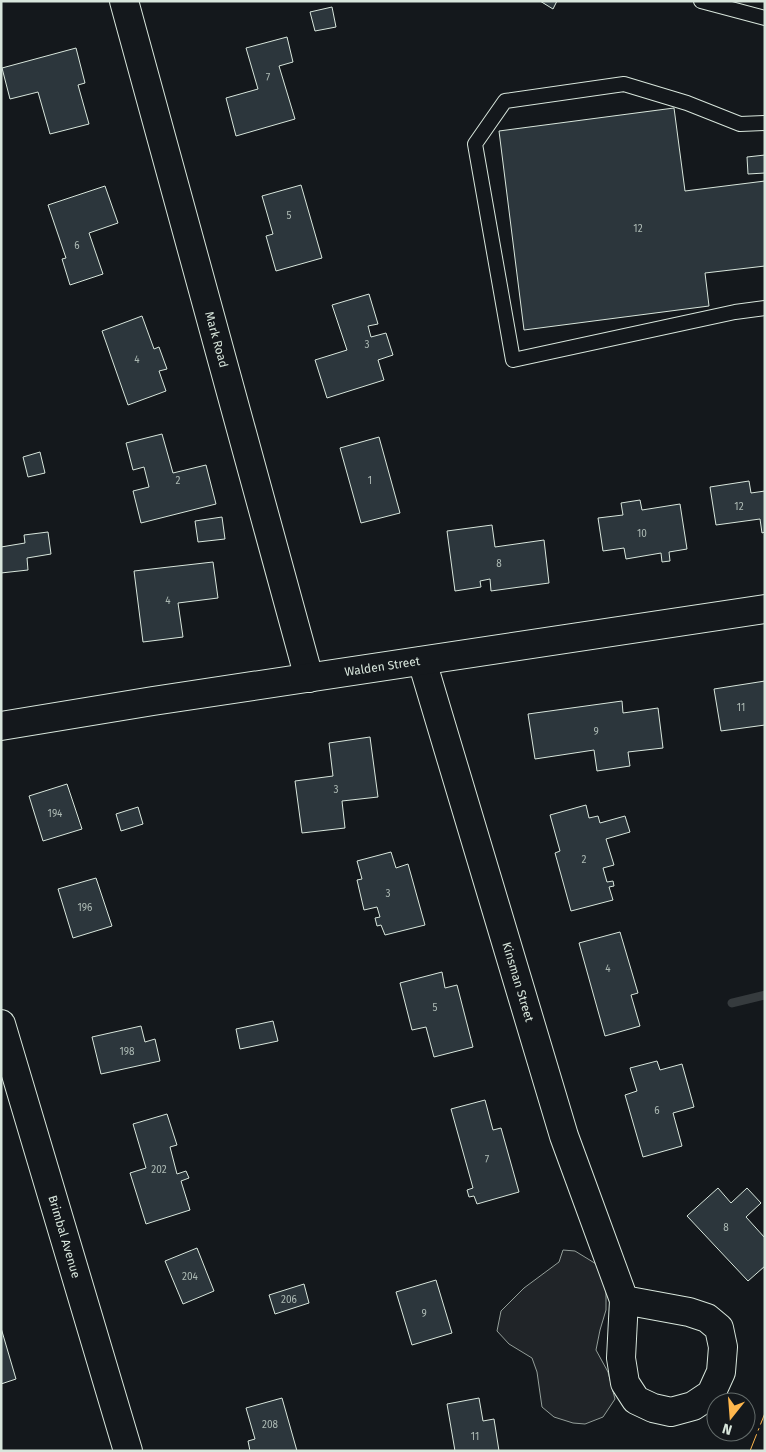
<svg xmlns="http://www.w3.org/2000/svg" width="766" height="1452" font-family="'Fira Sans',sans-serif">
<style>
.green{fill:#202428;stroke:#939e99}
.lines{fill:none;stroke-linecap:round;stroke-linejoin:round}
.stream{stroke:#363b3e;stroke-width:9}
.building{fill:#2c363c;stroke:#d8e6dc}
.lane-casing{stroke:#d8e6dc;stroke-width:16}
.street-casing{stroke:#d8e6dc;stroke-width:30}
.secondary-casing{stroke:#d8e6dc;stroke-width:30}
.lane{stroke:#14181c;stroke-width:14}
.street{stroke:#14181c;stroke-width:28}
.secondary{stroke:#14181c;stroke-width:28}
.power{stroke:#ffb74d;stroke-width:1;stroke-dasharray:18 4 2.5 4;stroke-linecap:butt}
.labels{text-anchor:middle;stroke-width:4;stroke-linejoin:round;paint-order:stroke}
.number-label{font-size:10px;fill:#adbab4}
.street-label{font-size:12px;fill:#d8e6dc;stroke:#14181c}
</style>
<rect width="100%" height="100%" fill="#14181c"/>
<polygon class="green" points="563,1250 575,1251 606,1270 606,1310 600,1330 596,1350 608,1372 615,1399 603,1417 585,1424 573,1423 554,1417 542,1407 537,1372 532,1358 509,1344 497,1331 501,1311 524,1288 559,1262"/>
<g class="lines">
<polyline class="stream" points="732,1003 765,995"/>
</g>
<g class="building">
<polygon points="540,1 557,1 553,9"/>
<polygon points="332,7 336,27 315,31 310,12"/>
<polygon points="287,37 293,62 279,66 295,119 236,136 226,98 258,89 246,48"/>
<polygon points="76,48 85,83 78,85 89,124 50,134 38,92 10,99 2,68"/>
<polygon points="674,108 685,191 765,181 765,266 705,273 709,306 524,330 499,131"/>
<polygon points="765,155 765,173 748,174 747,157"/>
<polygon points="301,185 322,258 276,271 266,236 273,234 262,196"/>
<polygon points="105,186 118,223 89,233 103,274 70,285 62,259 66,258 48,205"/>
<polygon points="369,294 378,324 368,326 371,337 386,333 393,355 378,360 384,380 327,398 315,360 347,350 332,305"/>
<polygon points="142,316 154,349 159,347 167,369 159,371 166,391 128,405 102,331"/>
<polygon points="162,434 173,473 206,465 216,504 141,523 133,491 149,487 144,467 133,470 126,443"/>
<polygon points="379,437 400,513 361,523 340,448"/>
<polygon points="40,452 45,473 28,477 23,457"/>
<polygon points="749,481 751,493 765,491 765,532 762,533 760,519 716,525 710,487"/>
<polygon points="640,500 642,510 680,504 687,549 669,552 670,561 662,562 661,553 626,559 624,548 603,551 598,518 623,515 621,503"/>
<polygon points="222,517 225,539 198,542 195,521"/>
<polygon points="492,525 495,547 544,540 549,583 491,591 490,579 480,581 481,587 455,591 447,531"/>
<polygon points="48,532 51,554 27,558 28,570 1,573 1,547 25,543 24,535"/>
<polygon points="213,562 218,598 178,603 183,637 143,642 134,571"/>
<polygon points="765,681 765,725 721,731 714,689"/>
<polygon points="622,701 623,713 658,708 663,748 628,752 630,766 597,771 594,750 535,759 528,714"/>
<polygon points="370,737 378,797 342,801 345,828 302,833 295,781 333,776 329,743"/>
<polygon points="67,784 82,829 43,841 29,796"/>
<polygon points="586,805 589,818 598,816 600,823 625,816 630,832 606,839 614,865 603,868 607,882 613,881 614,886 609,887 613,900 571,911 555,853 560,851 550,815"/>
<polygon points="138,807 143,824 121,831 116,814"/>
<polygon points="391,852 396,868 408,864 425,925 385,935 381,925 377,926 375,918 380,917 377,907 364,910 357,880 362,879 357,861"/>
<polygon points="96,878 112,926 73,938 58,889"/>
<polygon points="620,932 638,993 631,995 640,1026 605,1036 579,943"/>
<polygon points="442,972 445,988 457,985 473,1047 434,1057 426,1027 412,1030 400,983"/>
<polygon points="273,1021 278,1041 240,1049 236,1029"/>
<polygon points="141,1026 145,1042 155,1039 160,1061 101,1074 92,1037"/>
<polygon points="657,1061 660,1070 682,1064 694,1107 673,1113 682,1146 643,1157 625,1095 637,1091 630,1068"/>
<polygon points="485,1100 493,1130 501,1128 519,1192 477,1204 474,1196 469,1197 467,1190 473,1188 451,1109"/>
<polygon points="167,1114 177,1145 170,1147 177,1174 186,1171 189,1178 181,1181 190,1210 146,1224 130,1173 146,1168 133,1124"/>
<polygon points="718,1188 731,1203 747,1188 761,1203 746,1217 765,1238 765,1266 748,1281 687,1216"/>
<polygon points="197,1248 214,1291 183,1304 165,1261"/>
<polygon points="436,1280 452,1333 412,1345 396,1292"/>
<polygon points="304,1284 309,1303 275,1314 269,1295"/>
<polygon points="1,1328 16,1379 1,1384"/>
<polygon points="282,1398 297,1451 250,1451 248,1441 255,1439 246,1408"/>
<polygon points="479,1398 483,1421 494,1419 499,1451 455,1451 447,1404"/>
</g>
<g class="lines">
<g class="lane-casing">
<g id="lane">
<polyline points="701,1 765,18"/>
<polyline points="765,123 740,124 687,103 624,84 505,101 475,144 513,360 735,312 765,308"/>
</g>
</g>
<g class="street-casing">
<g id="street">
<path id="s1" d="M124 1 309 678"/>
<path id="s2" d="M422 661 564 1136 624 1300 621 1358 625 1383 636 1400 653 1408 671 1412 693 1406 711 1394 721 1372 723 1347 719 1328 707 1318 689 1312 624 1300"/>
<path id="s3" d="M1 726 153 701 765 609"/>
</g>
</g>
<g class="secondary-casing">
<g id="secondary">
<path id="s4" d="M1 1024 128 1451"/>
</g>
</g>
<use href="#lane" class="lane"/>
<use href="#street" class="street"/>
<use href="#secondary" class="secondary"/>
<polyline class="power" points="750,1451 765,1413"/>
</g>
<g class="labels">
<g class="number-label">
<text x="268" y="81">7</text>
<text x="289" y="219">5</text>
<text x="638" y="232">12</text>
<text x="77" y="249">6</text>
<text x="367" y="348">3</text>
<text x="137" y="363">4</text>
<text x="178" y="484">2</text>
<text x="370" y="484">1</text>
<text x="739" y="510">12</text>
<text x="642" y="537">10</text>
<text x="499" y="567">8</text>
<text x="168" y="604">4</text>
<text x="741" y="711">11</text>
<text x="596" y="735">9</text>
<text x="336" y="793">3</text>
<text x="55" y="817">194</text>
<text x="584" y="863">2</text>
<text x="388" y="897">3</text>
<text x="85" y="911">196</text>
<text x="608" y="972">4</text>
<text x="435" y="1011">5</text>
<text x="127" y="1055">198</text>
<text x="657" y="1114">6</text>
<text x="487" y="1163">7</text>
<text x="159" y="1173">202</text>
<text x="726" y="1231">8</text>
<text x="190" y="1280">204</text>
<text x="289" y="1303">206</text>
<text x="424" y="1317">9</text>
<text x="270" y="1428">208</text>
<text x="475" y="1440">11</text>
</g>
<g class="street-label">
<text dy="4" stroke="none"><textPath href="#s1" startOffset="351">Mark Road</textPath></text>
<text dy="4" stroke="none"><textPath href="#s3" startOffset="386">Walden Street</textPath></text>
<text dy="4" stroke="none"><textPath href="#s2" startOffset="335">Kinsman Street</textPath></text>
<text dy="4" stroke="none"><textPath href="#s4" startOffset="222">Brimbal Avenue</textPath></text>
</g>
</g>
<rect width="766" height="1452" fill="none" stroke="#d8e6dc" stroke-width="5"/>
<g transform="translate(731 1417) rotate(197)"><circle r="24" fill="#14181c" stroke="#626a69"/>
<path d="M0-4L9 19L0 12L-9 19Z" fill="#ffb74d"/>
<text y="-8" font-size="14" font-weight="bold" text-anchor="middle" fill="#d8e6dc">N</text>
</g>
</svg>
